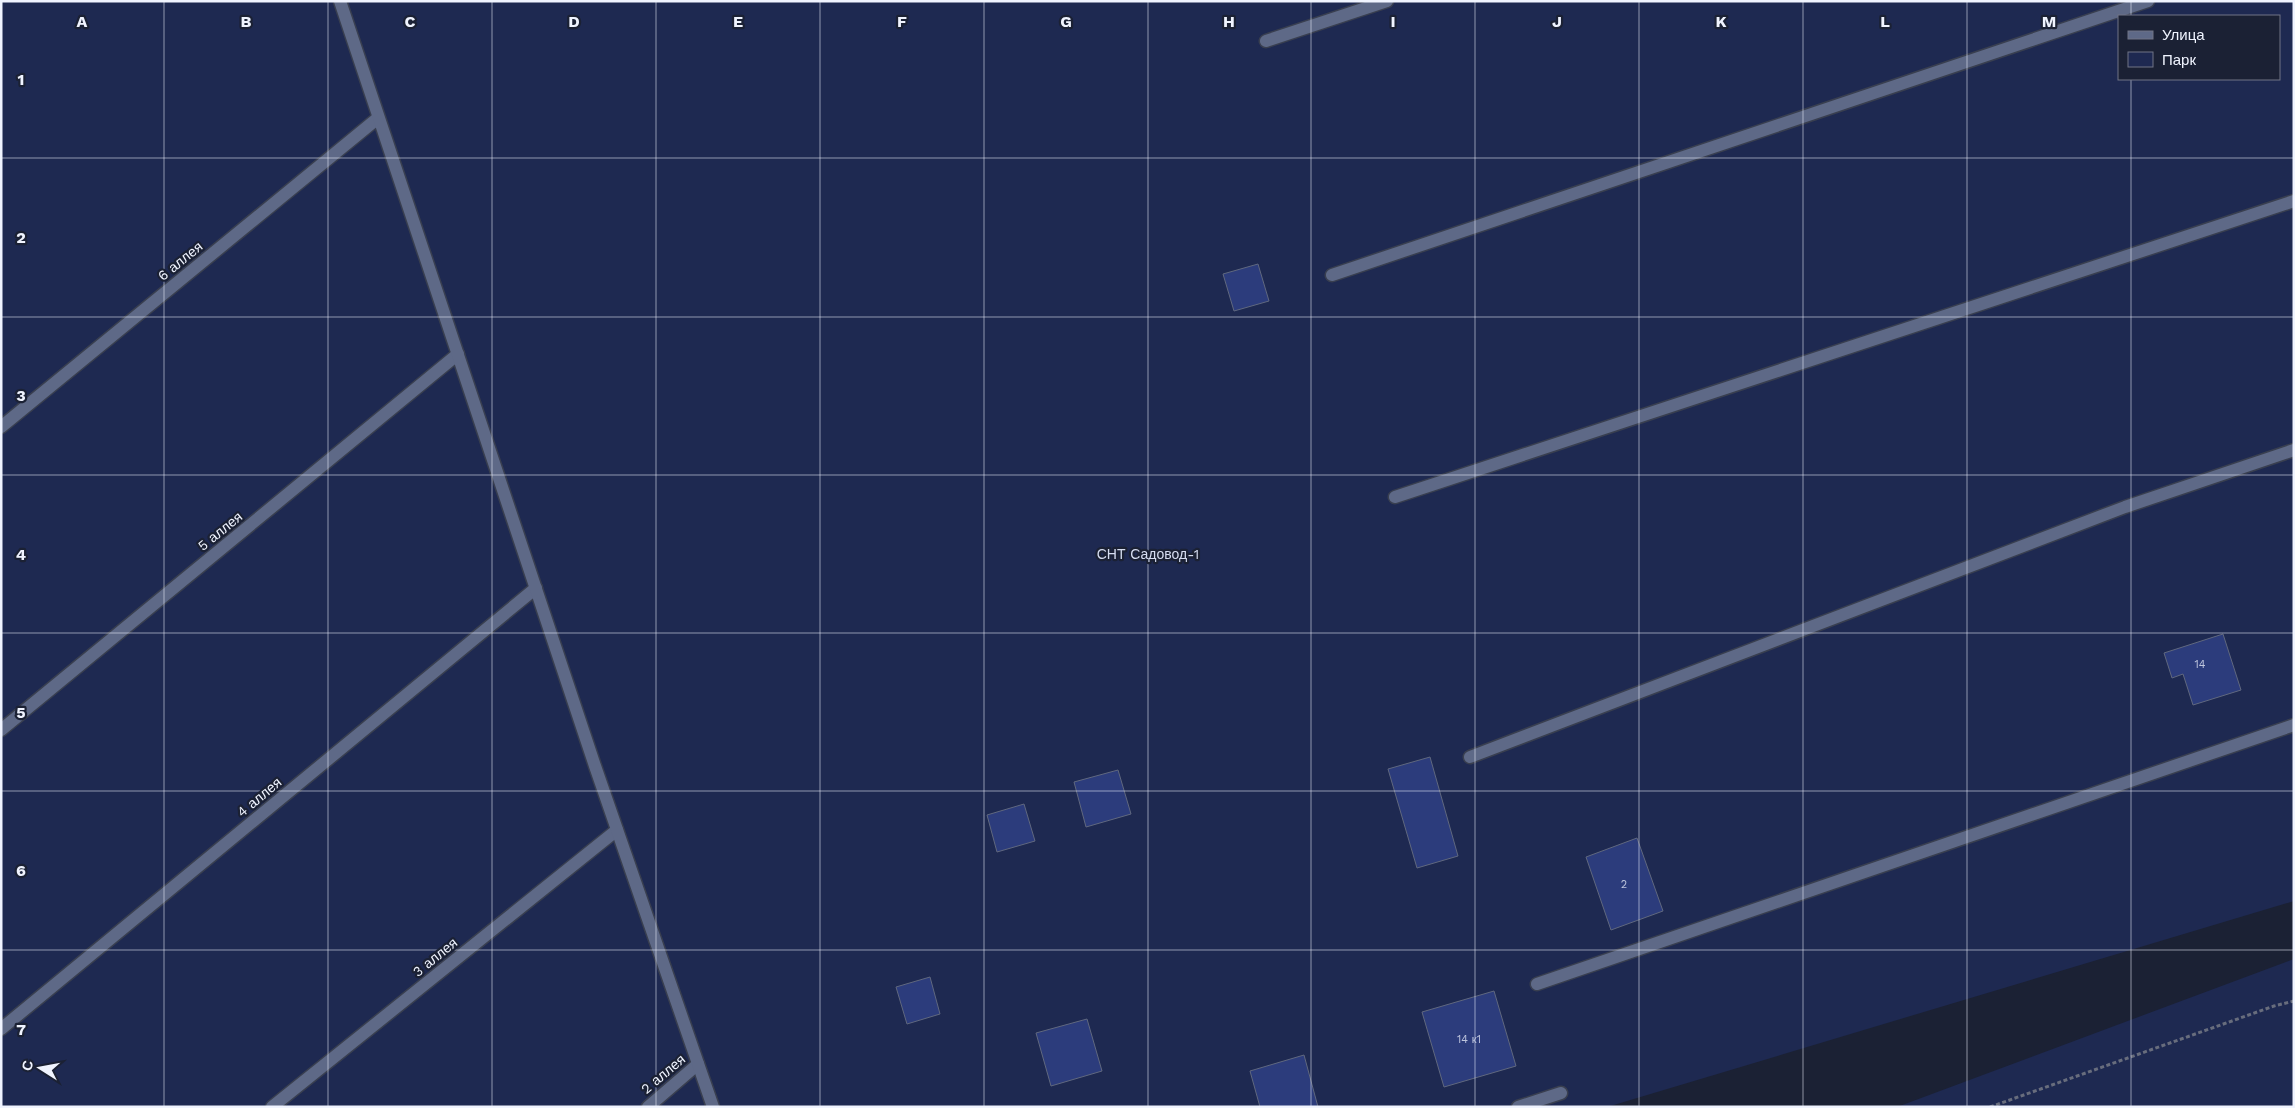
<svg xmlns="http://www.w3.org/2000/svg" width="2295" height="1108" font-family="'Work Sans',sans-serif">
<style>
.green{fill:#1e2951;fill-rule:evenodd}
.building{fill:#2c3c7c;stroke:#60687f}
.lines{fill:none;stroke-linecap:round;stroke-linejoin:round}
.lane-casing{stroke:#393f50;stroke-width:15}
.street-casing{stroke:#393f50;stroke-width:15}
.path{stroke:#686d7d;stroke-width:3;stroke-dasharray:4 2.5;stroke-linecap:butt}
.lane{stroke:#5e6987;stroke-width:12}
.street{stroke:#5e6987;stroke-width:12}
.grid{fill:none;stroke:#f0f4ff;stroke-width:1;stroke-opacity:0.55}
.labels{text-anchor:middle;stroke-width:4.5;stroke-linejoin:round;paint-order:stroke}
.number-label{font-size:11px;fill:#bfc6de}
.street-label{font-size:14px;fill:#f0f4ff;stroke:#1b2134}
.park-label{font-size:14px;fill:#d6ddf1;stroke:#1b2134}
.grid-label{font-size:16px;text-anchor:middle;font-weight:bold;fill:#f0f4ff;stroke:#1b2134;stroke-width:4.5;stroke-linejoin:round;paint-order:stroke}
</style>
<rect width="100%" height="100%" fill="#1b2134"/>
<g class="green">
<path d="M1 1H2294V901L1607 1107H1ZM2119 16H2279V79H2119Z"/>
<polygon points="2294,959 2294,1107 1897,1107"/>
</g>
<g class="building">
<polygon points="1258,264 1269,301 1234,311 1223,274"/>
<polygon points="2223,634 2241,690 2193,705 2183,674 2172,678 2164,653"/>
<polygon points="1430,757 1458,856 1417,868 1388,769"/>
<polygon points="1118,770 1131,814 1086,827 1074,782"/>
<polygon points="1024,804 1035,841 997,852 987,815"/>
<polygon points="1637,838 1663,911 1611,930 1586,857"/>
<polygon points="930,977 940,1014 907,1024 896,987"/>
<polygon points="1494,991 1516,1066 1444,1087 1422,1012"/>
<polygon points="1087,1019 1102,1071 1051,1086 1036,1033"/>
<polygon points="1304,1055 1318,1107 1260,1107 1250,1071"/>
</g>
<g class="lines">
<g class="lane-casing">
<g id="lane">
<polyline points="1266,41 1387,1"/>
<polyline points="1332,275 2148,1"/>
<polyline points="1,427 378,118"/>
<polyline points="1395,497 2294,201"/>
<polyline points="1,730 458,354"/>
<polyline points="1470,757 2125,507 2294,450"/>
<polyline points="1537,984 2294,725"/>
<polyline points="1,1029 536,588"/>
<polyline points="272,1107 617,830"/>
<polyline points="648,1107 698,1064"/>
</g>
</g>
<g class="street-casing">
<g id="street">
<polyline points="340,1 595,766 713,1107"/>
<polyline points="1518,1107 1561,1093"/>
</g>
</g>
<polyline class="path" points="1990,1107 2274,1006 2294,1001"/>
<use href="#lane" class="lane"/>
<use href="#street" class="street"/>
</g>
<path class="grid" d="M164 1V1107M328 1V1107M492 1V1107M656 1V1107M820 1V1107M984 1V1107M1148 1V1107M1311 1V1107M1475 1V1107M1639 1V1107M1803 1V1107M1967 1V1107M2131 1V16M2131 79V1107M1 158H2294M1 317H2294M1 475H2294M1 633H2294M1 791H2294M1 950H2294"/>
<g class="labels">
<g class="number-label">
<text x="2200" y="668">14</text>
<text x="1624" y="888">2</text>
<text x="1469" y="1043">14 к1</text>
</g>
<g class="street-label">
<text transform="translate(180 261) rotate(-39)" y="5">6 аллея</text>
<text transform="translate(220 531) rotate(-39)" y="5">5 аллея</text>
<text transform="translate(259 797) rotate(-40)" y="5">4 аллея</text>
<text transform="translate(435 957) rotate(-39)" y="5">3 аллея</text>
<text transform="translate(663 1074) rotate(-40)" y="5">2 аллея</text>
</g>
<g class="park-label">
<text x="1148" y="559">СНТ Садовод-1</text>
</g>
</g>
<g class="grid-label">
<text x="82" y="27">A</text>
<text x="246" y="27">B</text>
<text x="410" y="27">C</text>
<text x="574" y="27">D</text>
<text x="738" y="27">E</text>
<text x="902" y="27">F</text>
<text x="1066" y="27">G</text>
<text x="1229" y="27">H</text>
<text x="1393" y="27">I</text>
<text x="1557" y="27">J</text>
<text x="1721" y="27">K</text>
<text x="1885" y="27">L</text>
<text x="2049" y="27">M</text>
<text x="21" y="85">1</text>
<text x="21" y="243">2</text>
<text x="21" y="401">3</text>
<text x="21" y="560">4</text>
<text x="21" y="718">5</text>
<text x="21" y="876">6</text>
<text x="21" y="1035">7</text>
</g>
<rect width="2295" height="1108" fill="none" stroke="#f0f4ff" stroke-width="5"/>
<rect x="2118" y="15" width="162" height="65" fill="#1b2134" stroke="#707585"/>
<rect x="2128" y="31" width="25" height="8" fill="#5e6987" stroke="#707585"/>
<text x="2162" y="40" font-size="15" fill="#f0f4ff">Улица</text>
<rect x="2128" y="52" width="25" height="15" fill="#1e2951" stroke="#707585"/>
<text x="2162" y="65" font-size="15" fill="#f0f4ff">Парк</text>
<g transform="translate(40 1068) rotate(281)" stroke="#1b2134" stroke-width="4" paint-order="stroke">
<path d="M0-4L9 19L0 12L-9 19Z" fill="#f0f4ff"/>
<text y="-8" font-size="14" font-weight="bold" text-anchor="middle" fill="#f0f4ff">С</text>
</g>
</svg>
